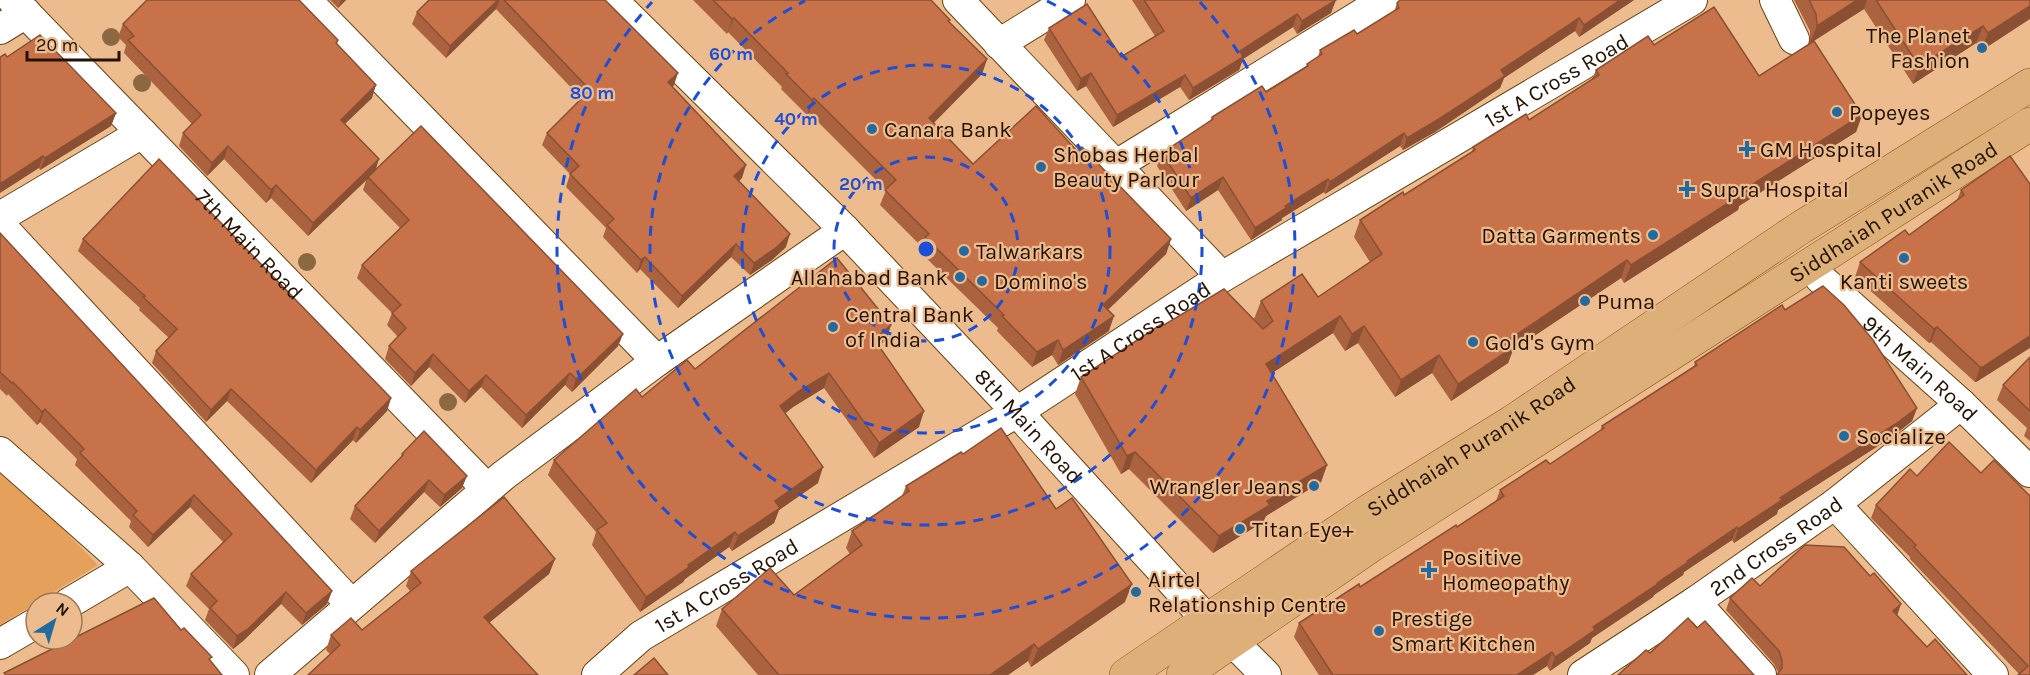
<svg xmlns="http://www.w3.org/2000/svg" width="2030" height="675" font-family="Karla,sans-serif">
<style>
.green{fill:#e5a15b}
.lines{fill:none;stroke-linecap:round;stroke-linejoin:round}
.minor-casing{stroke:#694112;stroke-width:32}
.major-casing{stroke:#8e5716;stroke-width:34}
.minor{stroke:#fff;stroke-width:30}
.major{stroke:#ddb079;stroke-width:33}
.tree{fill:#8c6842}
.wall{fill:#ab623f}
.shaded-wall{fill:#8b5033}
.building{fill:#c77249;stroke:#8b5033;stroke-width:1.5}
.ring{fill:none;stroke:#1d4ed8;stroke-width:3;stroke-dasharray:10 8}
.poi-dot{fill:#246a9f;stroke:#ecbc8e;stroke-width:2}
.labels{text-anchor:middle;stroke-width:4.5;stroke-linejoin:round;paint-order:stroke}
.poi-label{font-size:22px;fill:#231202;stroke:#ecbc8e;text-anchor:start}
.street-label{font-size:22px;fill:#231202;stroke:#ecbc8e}
.centre{fill:#1d4ed8;stroke:#ecbc8e;stroke-width:3}
.ring-label{font-size:18px;text-anchor:middle;font-weight:bold;fill:#1d4ed8;stroke:#ecbc8e;stroke-width:4.5;stroke-linejoin:round;paint-order:stroke}
</style>
<rect width="100%" height="100%" fill="#ecbc8e"/>
<polygon class="green" points="0,464 98,565 0,625"/>
<g class="lines">
<g class="minor-casing">
<g id="minor">
<path id="s1" d="M13 0 487 489"/>
<polyline points="306,0 657,361"/>
<path id="s2" d="M612 0 845 230 1017 412 1208 621 1243 652 1266 675"/>
<polyline points="958,0 1222,277"/>
<polyline points="1775,0 1794,39"/>
<polyline points="0,29 26,13"/>
<polyline points="999,44 1070,0"/>
<polyline points="1115,166 1385,0"/>
<polyline points="0,217 142,133"/>
<polyline points="0,225 351,604"/>
<path id="s3" d="M1811 266 1820 278 1961 404 2030 472"/>
<polyline points="0,452 130,567 234,675"/>
<polyline points="1835,504 1993,675"/>
<polyline points="1695,602 1761,675"/>
<polyline points="69,603 130,567"/>
<polyline points="0,644 36,623"/>
<polyline points="270,675 504,475 657,361 845,230"/>
<path id="s4" d="M597 675 641 636 1017 412 1222 277 1692 0"/>
<path id="s5" d="M1583 675 1695 602 1835 504 1961 404"/>
</g>
</g>
<g class="major-casing">
<g id="major">
<path id="s6" d="M1126 675 1367 512 1512 422 1800 228 2030 85"/>
<path id="s7" d="M1183 675 1372 545 2030 124"/>
</g>
</g>
<use href="#minor" class="minor"/>
<use href="#major" class="major"/>
</g>
<g class="tree">
<circle cx="111" cy="37" r="9"/>
<circle cx="142" cy="83" r="9"/>
<circle cx="307" cy="262" r="9"/>
<circle cx="448" cy="402" r="9"/>
</g>
<g class="wall">
<polygon points="330,0 346,0 338,8"/>
<polygon points="429,0 605,0 674,85 672,87 742,178 739,181 786,247 772,260 750,275 731,257 678,308 640,269 637,273 603,237 606,228 566,187 570,174 542,145 547,133 582,99 496,9 446,58 412,24 417,12"/>
<polygon points="693,0 931,0 950,20 949,22 987,59 982,74 933,123 973,164 1077,151 1171,239 1166,254 1108,310 1109,331 1058,365 1052,355 1032,367 997,331 998,328 920,252 922,247 880,205 886,190 809,113 807,115 781,89 782,87 728,32 727,34"/>
<polygon points="1132,0 1335,0 1331,13 1297,34 1293,27 1243,59 1239,70 1189,100 1180,87 1113,127 1086,86 1077,91 1044,40 1049,28 1121,57 1155,36"/>
<polygon points="1400,0 1634,0 1579,37 1575,31 1504,78 1500,88 1435,132 1403,150 1400,146 1325,194 1324,192 1282,218 1282,220 1251,240 1218,190 1186,211 1157,166 1162,153 1210,121 1212,117 1266,92 1306,67 1307,64 1318,57 1320,50 1357,34 1394,12 1397,3"/>
<polygon points="1794,0 2030,0 1981,51 1976,43 1913,84 1864,9 1814,41 1862,115 1856,132 1739,206 1738,210 1624,283 1621,278 1513,350 1508,363 1451,401 1432,373 1395,397 1358,343 1345,351 1333,333 1272,373 1327,465 1321,482 1266,516 1263,522 1213,553 1129,469 1121,474 1075,394 1081,377 1164,325 1258,324 1254,319 1261,301 1318,297 1370,262 1354,237 1360,220 1404,195 1472,152 1473,147 1529,120 1592,79 1596,70 1654,45 1759,76 1810,43 1810,31"/>
<polygon points="123,24 338,40 337,44 372,98 345,124 375,170 623,334 618,346 572,392 565,385 522,428 481,387 465,403 429,367 411,386 385,359 389,346 398,337 387,325 392,313 357,278 362,265 400,228 363,190 367,178 308,236 271,198 266,203 224,159 207,176 179,146 183,133 192,124 124,53 126,45 118,37"/>
<polygon points="7,57 116,113 111,126 40,170 39,168"/>
<polygon points="2030,184 1978,381 1975,382 1931,342 1929,343 1855,277 1860,262 1909,235 1957,200 1961,190"/>
<polygon points="0,233 332,591 327,604 302,625 281,604 243,641 233,649 205,620 209,609 186,586 191,574 223,542 190,507 148,547 129,527 131,521 75,465 77,459 40,422 37,425 8,394 7,396 0,389"/>
<polygon points="83,239 391,398 387,411 356,443 353,440 311,483 227,401 206,422 152,363 156,351 169,338 139,310 140,308 78,251"/>
<polygon points="1785,310 1917,408 1912,421 1892,437 1778,510 1777,514 1734,543 1732,540 1684,572 1683,575 1654,595 1653,597 1592,638 1590,643 1550,671 1547,666 1533,675 1319,675 1294,637 1299,623 1360,587 1457,527 1496,501 1500,490 1550,464 1600,431 1602,426 1694,366 1695,362"/>
<polygon points="891,325 886,340 878,346 919,427 874,458 824,388 793,407 785,413 818,483 779,510 774,523 732,551 729,547 685,579 683,582 640,612 592,545 596,532 548,475 554,460 642,397 695,369"/>
<polygon points="2030,357 2030,441 2024,436 2027,428 1997,400 2003,385"/>
<polygon points="402,454 462,488 440,507 424,492 375,543 350,519 355,506 401,458"/>
<polygon points="963,454 1056,509 1125,602 1031,667 1028,661 1008,675 758,675 716,626 722,609 794,595 850,554 846,548 852,531 902,496 906,486"/>
<polygon points="1981,473 2030,675 2019,674 1910,559 1910,557 1871,518 1876,505 1917,476"/>
<polygon points="555,559 549,574 490,622 330,654 326,650 331,635 362,630 410,591 406,586 411,571"/>
<polygon points="1760,586 1897,615 1927,647 1967,675 1777,675 1778,672 1774,664 1726,610 1730,598"/>
</g>
<g class="shaded-wall">
<polygon points="341,0 346,0 338,8"/>
<polygon points="498,0 500,0 496,9 446,58 450,46"/>
<polygon points="1336,0 1331,13 1297,34 1302,21"/>
<polygon points="1620,0 1634,0 1579,37 1584,25"/>
<polygon points="1857,0 1867,0 1864,9 1810,43 1817,26"/>
<polygon points="2030,6 2030,19 1981,51 1988,33"/>
<polygon points="1297,14 1293,27 1243,59 1239,70 1189,100 1193,88 1240,51"/>
<polygon points="734,18 728,32 727,34 732,19"/>
<polygon points="1579,18 1575,31 1504,78 1500,88 1435,132 1403,150 1407,138 1501,70"/>
<polygon points="1983,26 1976,43 1913,84 1919,66"/>
<polygon points="987,59 982,74 924,133 929,118"/>
<polygon points="678,73 674,85 664,95 668,82"/>
<polygon points="1091,73 1086,86 1077,91 1081,79"/>
<polygon points="1185,75 1180,87 1113,127 1117,115"/>
<polygon points="376,85 372,98 336,132 341,120"/>
<polygon points="814,98 809,113 807,115 812,100"/>
<polygon points="116,113 111,126 40,170 45,158"/>
<polygon points="1862,115 1856,132 1739,206 1738,210 1624,283 1631,265 1742,191"/>
<polygon points="1404,133 1400,146 1325,194 1330,182"/>
<polygon points="228,146 224,159 207,176 212,163"/>
<polygon points="43,156 39,168 0,193 0,184"/>
<polygon points="379,159 375,172 308,236 313,223"/>
<polygon points="746,165 742,178 730,189 734,176"/>
<polygon points="1223,177 1218,190 1186,211 1191,198"/>
<polygon points="1328,179 1324,192 1282,218 1282,220 1251,240 1255,228 1285,206"/>
<polygon points="276,185 271,198 266,203 271,190"/>
<polygon points="790,234 786,247 772,260 750,275 754,263"/>
<polygon points="1171,239 1166,254 1098,319 1103,305"/>
<polygon points="736,244 731,257 678,308 682,296"/>
<polygon points="645,257 640,269 637,273 641,260"/>
<polygon points="1627,260 1621,278 1513,350 1508,363 1451,401 1458,384 1510,339"/>
<polygon points="1114,316 1109,331 1058,365 1063,350"/>
<polygon points="1340,316 1333,333 1260,381 1266,364"/>
<polygon points="891,325 886,340 868,354 874,339"/>
<polygon points="1364,326 1358,343 1345,351 1352,334"/>
<polygon points="1937,327 1931,342 1929,343 1934,329"/>
<polygon points="623,334 618,346 572,392 576,379"/>
<polygon points="2030,336 2030,348 1978,381 1975,382 1980,367"/>
<polygon points="1058,340 1052,355 1032,367 1037,352"/>
<polygon points="433,354 429,367 411,386 415,373"/>
<polygon points="1439,355 1432,373 1395,397 1401,380"/>
<polygon points="570,373 565,385 522,428 526,415"/>
<polygon points="829,373 824,388 793,407 775,422 780,406 799,391"/>
<polygon points="486,375 481,387 465,403 469,391"/>
<polygon points="231,389 227,401 206,422 211,410"/>
<polygon points="391,398 387,411 356,443 360,430"/>
<polygon points="1917,408 1912,421 1892,437 1778,510 1777,514 1734,543 1738,529 1780,498"/>
<polygon points="45,409 40,422 37,425 42,412"/>
<polygon points="924,411 919,427 874,458 879,443"/>
<polygon points="357,427 353,440 311,483 316,470"/>
<polygon points="1135,452 1129,469 1121,474 1127,456"/>
<polygon points="1327,465 1321,482 1266,516 1263,522 1213,553 1219,536 1267,501"/>
<polygon points="823,467 818,483 779,510 774,523 732,551 738,536 775,501"/>
<polygon points="467,476 462,488 440,507 444,495"/>
<polygon points="429,480 424,492 375,543 379,531"/>
<polygon points="194,495 190,507 148,547 153,535"/>
<polygon points="1737,527 1732,540 1684,572 1683,575 1654,595 1653,597 1592,638 1590,643 1550,671 1555,657 1593,627 1657,583 1687,561"/>
<polygon points="735,532 729,547 685,579 683,582 640,612 646,597 688,565"/>
<polygon points="555,559 549,574 479,631 484,617"/>
<polygon points="1132,584 1125,602 1031,667 1038,649"/>
<polygon points="332,591 327,604 302,625 306,613"/>
<polygon points="286,592 281,604 243,641 233,649 237,636"/>
<polygon points="1901,604 1897,616 1893,611"/>
<polygon points="1034,644 1028,661 1008,675 990,675"/>
<polygon points="1552,652 1547,666 1533,675 1517,675"/>
</g>
<g class="building">
<polygon points="147,0 299,0 338,40 336,43 376,85 341,120 379,159 313,223 276,185 271,190 228,146 212,163 183,133 201,115 128,40 134,36 123,24"/>
<polygon points="429,0 498,0 450,46 417,12"/>
<polygon points="504,0 605,0 678,73 668,82 746,165 734,176 790,234 777,247 754,263 736,244 682,296 645,257 641,260 607,225 614,219 570,174 579,166 547,133 590,90"/>
<polygon points="713,0 931,0 950,20 948,21 987,59 929,118 973,164 1036,106 1077,151 1082,147 1171,239 1103,305 1114,316 1063,350 1058,340 1037,352 1002,316 1004,315 925,237 929,234 885,190 896,180 814,98 812,100 786,74 788,73 734,18 732,19"/>
<polygon points="1144,0 1336,0 1302,21 1297,14 1240,51 1243,57 1193,88 1185,75 1117,115 1091,73 1081,79 1049,28 1087,4 1121,57 1164,31"/>
<polygon points="1400,0 1620,0 1584,25 1579,18 1501,70 1505,76 1439,119 1407,138 1404,133 1330,182 1328,179 1285,206 1286,208 1255,228 1223,177 1191,198 1162,153 1213,119 1212,117 1262,86 1266,92 1308,66 1307,64 1322,54 1320,50 1354,30 1357,34 1399,8 1397,3"/>
<polygon points="1809,0 1857,0 1817,26 1816,14"/>
<polygon points="1876,0 2030,0 2030,6 1988,33 1983,26 1919,66"/>
<polygon points="1714,7 1759,76 1814,41 1862,115 1742,191 1744,193 1631,265 1627,260 1510,339 1515,346 1458,384 1439,355 1401,380 1364,326 1352,334 1340,316 1266,364 1327,465 1267,501 1270,505 1219,536 1135,452 1127,456 1081,377 1163,323 1164,325 1224,289 1263,329 1273,321 1261,301 1302,274 1318,297 1382,254 1360,220 1403,192 1404,195 1475,150 1473,147 1526,114 1529,120 1599,75 1596,70 1648,36 1654,45"/>
<polygon points="40,35 116,113 45,158 43,156 0,184 0,57 5,54 7,57"/>
<polygon points="421,126 623,334 576,379 570,373 526,415 486,375 469,391 433,354 415,373 389,346 406,328 392,313 401,305 362,265 409,220 368,177"/>
<polygon points="2010,156 2030,184 2030,336 1983,367 1980,367 1937,327 1934,329 1860,262 1905,230 1909,235 1964,195 1961,190"/>
<polygon points="159,159 391,398 360,430 357,427 316,470 231,389 211,410 156,351 177,329 143,297 145,296 83,239"/>
<polygon points="0,233 332,591 306,613 286,592 248,629 237,636 210,608 217,601 191,574 232,534 194,495 153,535 133,515 137,511 80,453 84,449 45,409 42,412 13,382 12,383 0,372"/>
<polygon points="837,258 891,325 874,339 924,411 879,443 829,373 799,391 780,406 823,467 775,501 780,508 738,536 735,532 688,565 689,567 646,597 597,530 607,523 554,460 636,389 642,397 687,360 695,369"/>
<polygon points="1823,286 1844,305 1873,340 1917,408 1897,423 1780,498 1782,500 1738,529 1737,527 1687,561 1688,562 1657,583 1658,584 1593,627 1595,630 1555,657 1552,652 1517,675 1333,675 1299,623 1359,584 1360,587 1456,525 1457,527 1504,496 1500,490 1546,460 1550,464 1604,428 1602,426 1697,365 1695,362 1782,305 1785,310"/>
<polygon points="2030,357 2030,411 2003,385"/>
<polygon points="1001,428 1056,509 1072,498 1132,584 1038,649 1034,644 990,675 779,675 722,609 770,568 794,595 862,545 852,531 909,491 906,486 961,452 963,454"/>
<polygon points="424,431 467,476 444,495 429,480 379,531 355,506 403,455 402,454"/>
<polygon points="1949,442 1981,473 1994,460 2030,496 2030,675 2018,675 2028,666 1914,547 1916,545 1876,505 1910,469 1917,476"/>
<polygon points="504,497 555,559 484,617 538,675 308,675 340,645 331,635 351,618 362,630 421,583 411,571"/>
<polygon points="1805,545 1844,547 1870,576 1874,573 1901,604 1893,611 1927,647 1935,639 1967,675 1777,675 1782,668 1782,660 1779,651 1730,598 1752,578 1760,586"/>
<polygon points="154,598 181,630 184,628 212,657 209,659 222,675 6,675 4,673"/>
<polygon points="1688,618 1697,628 1705,621 1754,675 1618,675 1646,650 1650,653"/>
<polygon points="654,658 668,675 634,675"/>
</g>
<g class="ring">
<circle cx="926" cy="249" r="92"/>
<circle cx="926" cy="249" r="184"/>
<path d="M1047 1A276 276 0 1 1 805 1"/>
<path d="M1200 2A369 369 0 1 1 652 2"/>
</g>
<g class="poi-dot">
<circle cx="1982" cy="48" r="6"/>
<circle cx="1837" cy="112" r="6"/>
<circle cx="872" cy="129" r="6"/>
<path d="M1744 140h6v6h6v6h-6v6h-6v-6h-6v-6h6z"/>
<circle cx="1041" cy="167" r="6"/>
<path d="M1684 180h6v6h6v6h-6v6h-6v-6h-6v-6h6z"/>
<circle cx="1653" cy="235" r="6"/>
<circle cx="964" cy="251" r="6"/>
<circle cx="1904" cy="258" r="6"/>
<circle cx="960" cy="277" r="6"/>
<circle cx="982" cy="281" r="6"/>
<circle cx="1585" cy="301" r="6"/>
<circle cx="833" cy="327" r="6"/>
<circle cx="1473" cy="342" r="6"/>
<circle cx="1844" cy="436" r="6"/>
<circle cx="1314" cy="486" r="6"/>
<circle cx="1240" cy="529" r="6"/>
<path d="M1426 561h6v6h6v6h-6v6h-6v-6h-6v-6h6z"/>
<circle cx="1136" cy="592" r="6"/>
<circle cx="1379" cy="631" r="6"/>
</g>
<g class="labels">
<g class="poi-label">
<text x="1970" y="43" text-anchor="end">The Planet<tspan x="1970" dy="25">Fashion</tspan></text>
<text x="1849" y="120">Popeyes</text>
<text x="884" y="137">Canara Bank</text>
<text x="1760" y="157">GM Hospital</text>
<text x="1053" y="162">Shobas Herbal<tspan x="1053" dy="25">Beauty Parlour</tspan></text>
<text x="1700" y="197">Supra Hospital</text>
<text x="1641" y="243" text-anchor="end">Datta Garments</text>
<text x="976" y="259">Talwarkars</text>
<text x="948" y="285" text-anchor="end">Allahabad Bank</text>
<text x="994" y="289">Domino's</text>
<text x="1904" y="289" text-anchor="middle">Kanti sweets</text>
<text x="1597" y="309">Puma</text>
<text x="845" y="322">Central Bank<tspan x="845" dy="25">of India</tspan></text>
<text x="1485" y="350">Gold's Gym</text>
<text x="1856" y="444">Socialize</text>
<text x="1302" y="494" text-anchor="end">Wrangler Jeans</text>
<text x="1252" y="537">Titan Eye+</text>
<text x="1442" y="565">Positive<tspan x="1442" dy="25">Homeopathy</tspan></text>
<text x="1148" y="587">Airtel<tspan x="1148" dy="25">Relationship Centre</tspan></text>
<text x="1391" y="626">Prestige<tspan x="1391" dy="25">Smart Kitchen</tspan></text>
</g>
<g class="street-label">
<text dy="8" stroke="none"><textPath href="#s4" startOffset="1130">1st A Cross Road</textPath></text>
<text dy="8" stroke="none"><textPath href="#s7" startOffset="848">Siddhaiah Puranik Road</textPath></text>
<text dy="8" stroke="none"><textPath href="#s1" startOffset="340">7th Main Road</textPath></text>
<text dy="8" stroke="none"><textPath href="#s4" startOffset="644">1st A Cross Road</textPath></text>
<text dy="8" stroke="none"><textPath href="#s3" startOffset="150">9th Main Road</textPath></text>
<text dy="8" stroke="none"><textPath href="#s2" startOffset="596">8th Main Road</textPath></text>
<text dy="8" stroke="none"><textPath href="#s6" startOffset="414">Siddhaiah Puranik Road</textPath></text>
<text dy="8" stroke="none"><textPath href="#s5" startOffset="232">2nd Cross Road</textPath></text>
<text dy="8" stroke="none"><textPath href="#s4" startOffset="158">1st A Cross Road</textPath></text>
</g>
</g>
<circle cx="926" cy="249" r="9" class="centre"/>
<g class="ring-label">
<text x="731" y="60">60 m</text>
<text x="592" y="99">80 m</text>
<text x="796" y="125">40 m</text>
<text x="861" y="190">20 m</text>
</g>
<g transform="translate(54 621) rotate(37)"><circle r="28" fill="#ecbc8e" stroke="#9c7856" stroke-width="1.5"/>
<path d="M0-4.5L10 22L0 15L-10 22Z" fill="#246a9f"/>
<text y="-9" font-size="16" font-weight="bold" text-anchor="middle" fill="#231202">N</text>
</g>
<path d="M27 51v9h92v-9" fill="none" stroke="#231202" stroke-width="3"/>
<text x="36" y="51" font-size="18" fill="#231202" stroke="#ecbc8e" stroke-width="4.5" paint-order="stroke">20 m</text>
</svg>
